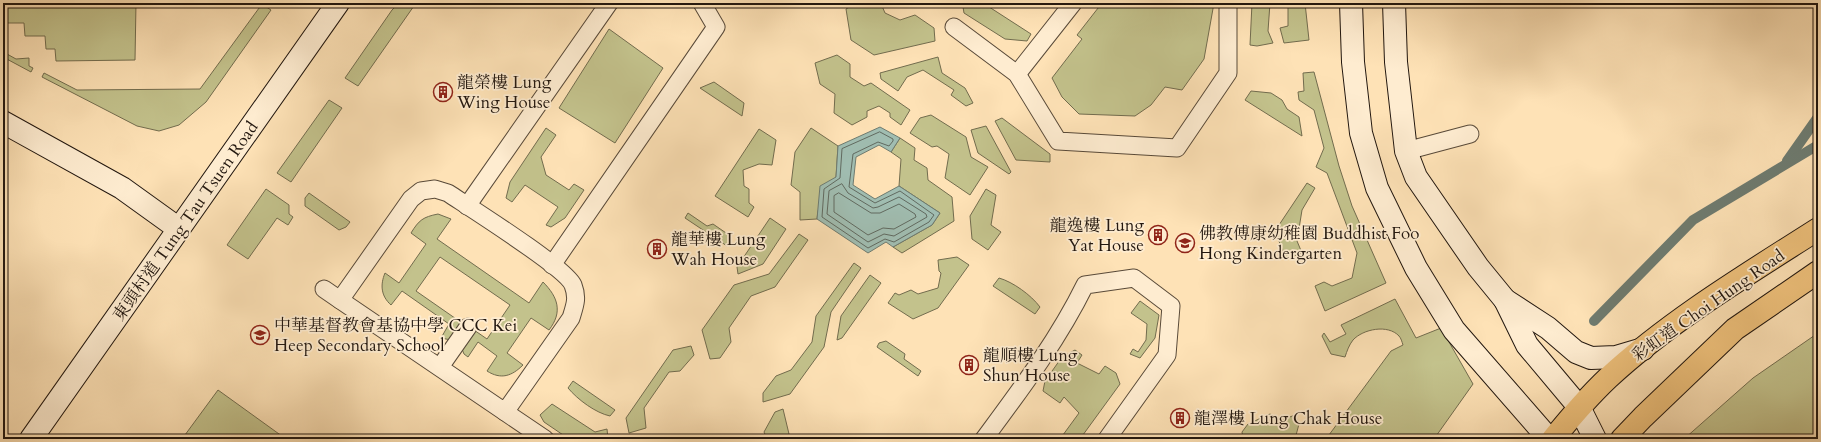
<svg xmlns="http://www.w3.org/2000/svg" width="1821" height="442" font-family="Cardo,'Noto Serif TC',serif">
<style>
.green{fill:#c3c28c;stroke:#726c4e}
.water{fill:#a0bdb1;stroke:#6e7b70}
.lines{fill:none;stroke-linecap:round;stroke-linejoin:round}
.shore{stroke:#616a60;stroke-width:1}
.stream{stroke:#6e7b70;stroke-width:10}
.lane-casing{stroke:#594a39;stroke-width:19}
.secondary-casing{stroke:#22170f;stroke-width:24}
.primary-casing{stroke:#22170f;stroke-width:24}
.lane{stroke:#feecd0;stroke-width:17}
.secondary{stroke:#feecd0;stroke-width:22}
.primary{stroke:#efc17b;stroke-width:22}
.labels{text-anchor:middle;stroke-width:3.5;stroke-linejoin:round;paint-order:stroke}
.poi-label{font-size:17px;fill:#22170f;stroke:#feecd0;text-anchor:start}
.street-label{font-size:17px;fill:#22170f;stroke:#feecd0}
</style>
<rect width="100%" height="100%" fill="#fee2b6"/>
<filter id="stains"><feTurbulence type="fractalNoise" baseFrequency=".005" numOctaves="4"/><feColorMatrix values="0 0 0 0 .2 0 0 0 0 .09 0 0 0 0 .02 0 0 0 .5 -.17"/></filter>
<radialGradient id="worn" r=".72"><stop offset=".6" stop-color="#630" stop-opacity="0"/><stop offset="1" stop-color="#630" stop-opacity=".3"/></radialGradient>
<g class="green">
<polygon points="3,3 136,3 135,60 56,61 55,49 46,49 45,36 25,36 24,23 3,23"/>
<polygon points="399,3 416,3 358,86 345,78 392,10"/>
<polygon points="856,3 875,3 877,6 882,6 885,13 900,20 915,15 934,28 935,41 874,55 851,40 846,9"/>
<polygon points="966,3 983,3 1031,34 1027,41 1005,39 964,13 963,7"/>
<polygon points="1102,3 1214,3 1204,59 1182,90 1165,87 1151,105 1135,116 1079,114 1062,97 1052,78 1082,39 1077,35"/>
<polygon points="1252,3 1270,3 1268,31 1273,43 1257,46 1250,45"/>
<polygon points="1288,3 1305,3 1309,40 1284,43 1280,28 1288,26"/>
<polygon points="262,4 271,10 206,102 179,125 159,131 137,126 42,77 44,73 77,90 200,89"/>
<polygon points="609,29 663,68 615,143 559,108"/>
<polygon points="3,41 7,41 7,54 16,59 29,58 29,66 33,68 31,72 3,57"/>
<polygon points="837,55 850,64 850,77 864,86 871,83 910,110 901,125 890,117 890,113 879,106 867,111 867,117 852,125 834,113 835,94 820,84 815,63"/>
<polygon points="938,57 942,73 965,88 973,103 966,106 951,95 954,90 923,70 907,77 898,91 881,79 880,73"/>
<polygon points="1314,72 1339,166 1352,206 1386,283 1325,311 1315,286 1324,282 1332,286 1352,278 1357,253 1327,173 1316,167 1324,148 1314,110 1299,100 1298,92 1304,91 1303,73"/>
<polygon points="714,82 744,103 742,116 700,88"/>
<polygon points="1251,91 1271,93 1282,100 1287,109 1299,117 1302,136 1245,100"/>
<polygon points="329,100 342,108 291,182 277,173"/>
<polygon points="931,115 966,137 971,157 988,167 970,195 945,178 949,154 937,146 932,147 910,133 920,118"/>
<polygon points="1002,118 1050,154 1050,162 1016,160 995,121"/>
<polygon points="986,126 1011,172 1009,174 978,153 971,130"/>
<polygon points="546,128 556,135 541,157 546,175 569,190 574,184 584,190 565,218 551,227 546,225 558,207 525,185 512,202 506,198 510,182"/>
<polygon points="811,128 838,146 836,177 818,211 817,219 800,220 800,192 791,185 795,152"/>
<polygon points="759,129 776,140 772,165 759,164 743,170 744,186 749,189 749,203 754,207 748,217 715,196"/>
<polygon points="900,138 915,148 914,160 927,168 928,180 952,197 954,221 902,253 893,247 932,225 940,213 899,186 901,159 891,152"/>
<polygon points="1307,183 1315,188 1302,210 1297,241 1302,253 1286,259 1275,231"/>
<polygon points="266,189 289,205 289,214 293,217 288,225 277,218 248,259 227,245"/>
<polygon points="986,189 996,195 991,225 1001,232 988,250 972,239 970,216"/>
<polygon points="309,193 350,222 346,227 339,230 305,206 305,198"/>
<polygon points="688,213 707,226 713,224 729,235 729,242 727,246 685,218"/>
<path d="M438 214 451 219 437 239 529 303 543 282C558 297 563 312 549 330L531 318 507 353 523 365C512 376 501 380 487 371L497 356 478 342 468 357 464 354 462 349 474 330 487 339 510 305 440 257 416 291 462 323 451 340 441 338 449 324 402 291 391 305C381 296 380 285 385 273L399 283 426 244 411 233C419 220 423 217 438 214Z"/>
<polygon points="770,218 786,229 763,264 738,274 737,267"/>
<polygon points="799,234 808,240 775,287 751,296 729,328 731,342 720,358 710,359 702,330 734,285 769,274"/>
<polygon points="957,257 969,265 938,308 913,319 888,303 895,293 899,295 911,290 918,294 938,288 941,273 939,271 938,260"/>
<polygon points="854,263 861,268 831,312 824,347 790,394 763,402 763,393 776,376 791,370 812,342 816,316"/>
<polygon points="870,275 881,283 842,338 837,340 841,316"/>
<path d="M999 278C1013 282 1031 295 1040 307L1035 314 993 286Z"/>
<path d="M1395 299 1416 338 1441 328 1473 384 1434 439H1326L1391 351 1403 345C1402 342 1401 338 1399 336 1388 324 1363 329 1353 340 1349 345 1347 351 1345 357L1331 354 1322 336 1324 333 1330 342 1346 334 1341 325Z"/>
<polygon points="1140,301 1159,315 1155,338 1140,358 1130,354 1133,349 1138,352 1146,340 1147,324 1131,313"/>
<polygon points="1818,333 1818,439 1684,439 1753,378"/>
<polygon points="886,341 905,354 904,359 921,371 918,376 877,347 879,343"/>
<polygon points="691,346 694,355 680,371 669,372 644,408 646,428 629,433 626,418 673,350"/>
<polygon points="1075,350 1082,355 1077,363 1099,374 1105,366 1116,373 1120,384 1080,439 1060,439 1079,413 1064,397 1060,403 1043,391 1045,381 1062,357"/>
<path d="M573 381 615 410 610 416C596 413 578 400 568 388Z"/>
<polygon points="218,390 286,439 182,439"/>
<polygon points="552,404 595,432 607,429 608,439 569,439 544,422 540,415"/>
<polygon points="783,409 789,434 785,439 767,439 764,432 775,412"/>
<polygon points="1270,414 1282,420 1295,415 1299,424 1295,439 1243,439 1242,432 1248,424"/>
</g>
<polygon class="water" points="880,127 900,138 891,152 879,145 856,157 853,185 875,199 899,186 940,213 932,225 893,247 886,242 868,253 817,219 820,186 836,177 838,146"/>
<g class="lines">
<g class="shore">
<polygon points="880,132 893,139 893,141 889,146 878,142 853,154 849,187 875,203 900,191 934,215 929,222 894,242 885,239 868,248 822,217 824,189 840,178 842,149"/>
<polygon points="842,184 848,193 873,208 878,207 899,197 926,214 927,217 894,236 884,234 868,242 827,214 829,191"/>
<polygon points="839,193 871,213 880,213 899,204 915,214 916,217 894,229 883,228 868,235 834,212 834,196"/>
</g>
<g class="stream">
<polyline points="1787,161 1818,117"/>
<polyline points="1594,321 1693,220 1818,145"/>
</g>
<g class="lane-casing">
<g id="lane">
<polyline points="954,27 1017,74 1058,141 1177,148 1228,73 1228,3"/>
<polyline points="1017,74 1073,3"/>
<polyline points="1406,151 1470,134"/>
<path d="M435 189 448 193C469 207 566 268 573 285 578 298 575 305 571 318L505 412 340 300 411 199 421 191Z"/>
<polyline points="467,206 609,3"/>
<polyline points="552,265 716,27 702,3"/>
<polyline points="324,289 340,300"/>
<polyline points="440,367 468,327"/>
<polyline points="505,412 545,439"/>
<path d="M984 439C1021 389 1058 340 1085 285L1134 278 1171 306 1167 355 1107 439"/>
</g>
</g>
<g class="secondary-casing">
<g id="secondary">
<polyline points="1351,3 1353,62 1361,133 1377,188 1416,268 1454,330 1549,439"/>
<polyline points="1394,3 1396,62 1406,151 1416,177 1478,267 1505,300 1527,345 1579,407 1595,439"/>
<polyline points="3,122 122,188 179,229"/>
<polyline points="1505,300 1548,328 1576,352 1591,358 1616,357 1643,349"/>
<polyline points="31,439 338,3"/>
</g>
</g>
<g class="primary-casing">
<g id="primary">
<path d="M1553 439C1570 418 1588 397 1608 378 1671 320 1746 275 1818 229"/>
<polyline points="1622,439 1643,417 1735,329 1818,272"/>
</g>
</g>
<use href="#lane" class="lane"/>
<use href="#secondary" class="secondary"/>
<use href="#primary" class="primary"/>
</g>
<defs>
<g id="building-ring" transform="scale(1)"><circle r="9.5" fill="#feecd0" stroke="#8f2418" stroke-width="1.5"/><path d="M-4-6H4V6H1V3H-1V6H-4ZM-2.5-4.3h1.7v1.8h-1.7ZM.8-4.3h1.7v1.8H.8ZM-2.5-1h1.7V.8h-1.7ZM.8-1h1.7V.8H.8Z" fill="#8f2418"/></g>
<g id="school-ring" transform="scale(1)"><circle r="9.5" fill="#feecd0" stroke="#8f2418" stroke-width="1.5"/><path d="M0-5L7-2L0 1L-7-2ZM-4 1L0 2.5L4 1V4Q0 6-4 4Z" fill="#8f2418"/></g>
</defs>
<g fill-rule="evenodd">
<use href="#building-ring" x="443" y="92"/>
<use href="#building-ring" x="1158" y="235"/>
<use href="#school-ring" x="1185" y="243"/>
<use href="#building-ring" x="657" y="249"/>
<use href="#school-ring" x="260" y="335"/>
<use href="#building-ring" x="969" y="365"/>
<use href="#building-ring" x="1180" y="418"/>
</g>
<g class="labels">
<g class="poi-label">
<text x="457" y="88">龍榮樓 Lung<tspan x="457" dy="20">Wing House</tspan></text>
<text x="1144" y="231" text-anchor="end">龍逸樓 Lung<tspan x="1144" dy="20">Yat House</tspan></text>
<text x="1199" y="239">佛教傅康幼稚園 Buddhist Foo<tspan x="1199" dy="20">Hong Kindergarten</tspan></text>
<text x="671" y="245">龍華樓 Lung<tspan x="671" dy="20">Wah House</tspan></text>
<text x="274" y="331">中華基督教會基協中學 CCC Kei<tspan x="274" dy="20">Heep Secondary School</tspan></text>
<text x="983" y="361">龍順樓 Lung<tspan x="983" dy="20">Shun House</tspan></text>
<text x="1194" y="424">龍澤樓 Lung Chak House</text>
</g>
<g class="street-label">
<text transform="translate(185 221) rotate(-55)" y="6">東頭村道 Tung Tau Tsuen Road</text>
<text transform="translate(1708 305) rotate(-35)" y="6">彩虹道 Choi Hung Road</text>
</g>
</g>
<rect width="1821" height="442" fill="none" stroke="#fee2b6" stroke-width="16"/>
<rect x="4" y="4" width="1813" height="434" fill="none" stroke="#22170f" stroke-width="2"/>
<rect x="8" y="8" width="1805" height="426" fill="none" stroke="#22170f"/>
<rect width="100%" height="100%" filter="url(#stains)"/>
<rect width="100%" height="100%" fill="url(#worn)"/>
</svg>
